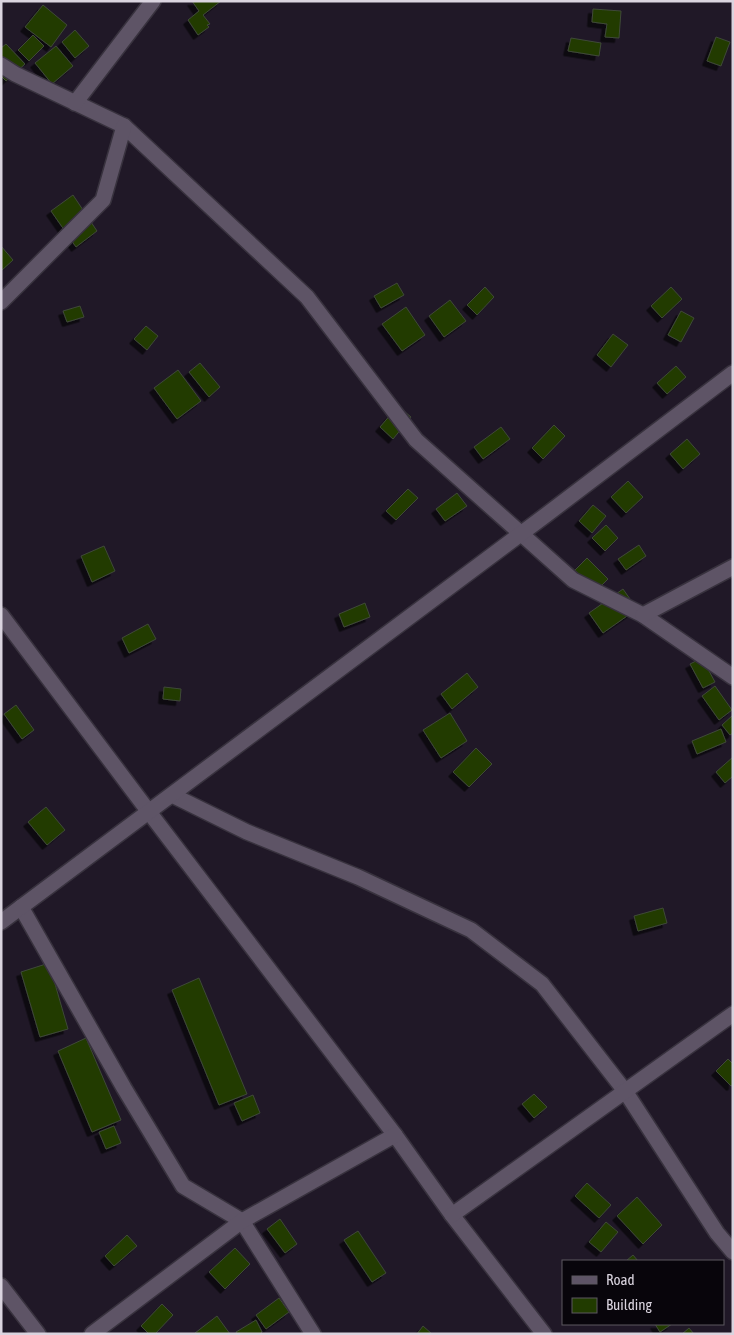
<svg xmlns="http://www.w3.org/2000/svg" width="734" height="1335" font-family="'Asap Condensed',sans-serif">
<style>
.building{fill:#213b00;stroke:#3f4938;filter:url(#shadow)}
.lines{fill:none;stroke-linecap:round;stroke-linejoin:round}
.minor-casing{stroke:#38323e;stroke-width:18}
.minor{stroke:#5e5466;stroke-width:15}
</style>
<defs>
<filter id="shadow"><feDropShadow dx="-4.5" dy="4.5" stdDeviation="0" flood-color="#0009"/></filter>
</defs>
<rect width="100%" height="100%" fill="#201827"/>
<g class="building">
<polygon points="192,1 221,1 203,15 210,24 207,25 209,27 198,35 188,20 199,11"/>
<polygon points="43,5 67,25 51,47 25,27"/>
<polygon points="593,9 621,11 619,38 605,37 607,24 592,22"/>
<polygon points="75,30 89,46 75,58 62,42"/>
<polygon points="33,35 44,46 29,61 18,50"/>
<polygon points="716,37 730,42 721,66 707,61"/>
<polygon points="571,38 601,43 599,56 568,51"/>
<polygon points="6,44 25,64 6,81 1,76 1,48"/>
<polygon points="56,46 73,66 52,84 35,63"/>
<polygon points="73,195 97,231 76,247 51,211"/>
<polygon points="1,246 13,260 1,271"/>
<polygon points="397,283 404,295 381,308 374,296"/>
<polygon points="485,287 494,297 477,315 467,305"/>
<polygon points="671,287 682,299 662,318 651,306"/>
<polygon points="450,300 466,321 444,337 429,316"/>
<polygon points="80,306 84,317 67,322 63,311"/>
<polygon points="406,307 425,335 402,351 382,324"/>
<polygon points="681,311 694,318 681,342 668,335"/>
<polygon points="146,326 158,336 147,350 134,339"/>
<polygon points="613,334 628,345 611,367 597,355"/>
<polygon points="200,363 220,387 209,397 189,372"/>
<polygon points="676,366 686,377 667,394 657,383"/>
<polygon points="178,370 201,401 177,419 154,388"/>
<polygon points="398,406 411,417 393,439 380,427"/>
<polygon points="554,425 565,436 543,459 532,448"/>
<polygon points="501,427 510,439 483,459 474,447"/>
<polygon points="687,439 700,454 683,469 670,454"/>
<polygon points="628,481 643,497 626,513 611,497"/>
<polygon points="408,489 418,498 396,520 386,511"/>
<polygon points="457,493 467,506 445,521 436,509"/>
<polygon points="593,505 606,516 592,533 579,521"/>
<polygon points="606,525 618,538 605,551 592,538"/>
<polygon points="639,545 646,556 626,570 618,559"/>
<polygon points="104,546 115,571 92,582 81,556"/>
<polygon points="587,558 608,579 594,593 573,572"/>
<polygon points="623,589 637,609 603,633 589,613"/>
<polygon points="365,603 370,617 344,627 339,614"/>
<polygon points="148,624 156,639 129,653 122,638"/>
<polygon points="702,658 715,682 703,688 690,664"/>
<polygon points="467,673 478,687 452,709 441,694"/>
<polygon points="715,686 732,710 719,720 702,696"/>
<polygon points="164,687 181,689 180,701 163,699"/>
<polygon points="16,705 34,730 22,739 4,714"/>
<polygon points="450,713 467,741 441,758 423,730"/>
<polygon points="733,715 733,733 730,735 722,725"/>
<polygon points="721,729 726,742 697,754 692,741"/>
<polygon points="476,748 492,764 469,787 453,772"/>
<polygon points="733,757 733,776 725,783 716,772"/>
<polygon points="46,807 65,830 47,845 28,822"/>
<polygon points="663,908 667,923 638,931 634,916"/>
<polygon points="49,963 68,1029 40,1037 21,972"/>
<polygon points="199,978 247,1094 219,1105 172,990"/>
<polygon points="86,1038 121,1120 92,1132 58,1051"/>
<polygon points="728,1059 733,1064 733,1085 731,1086 716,1071"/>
<polygon points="534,1094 547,1107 534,1118 522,1104"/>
<polygon points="253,1095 260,1113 242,1121 234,1103"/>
<polygon points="114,1126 121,1143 106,1149 99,1132"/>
<polygon points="587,1183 611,1205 599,1218 575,1196"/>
<polygon points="637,1197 662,1225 643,1244 617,1216"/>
<polygon points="280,1219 297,1244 285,1253 267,1229"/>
<polygon points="606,1222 618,1232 601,1252 589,1242"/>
<polygon points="358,1231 386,1273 372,1282 344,1240"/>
<polygon points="127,1235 137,1246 114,1266 105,1256"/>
<polygon points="235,1248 250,1264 225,1289 209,1272"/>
<polygon points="633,1255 638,1261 626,1261"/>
<polygon points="279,1298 289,1312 266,1329 256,1315"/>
<polygon points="162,1304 173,1315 155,1334 149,1334 141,1326"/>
<polygon points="217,1316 230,1334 196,1334 195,1333"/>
<polygon points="256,1320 262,1332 260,1334 237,1334 236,1332"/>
<polygon points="655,1324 672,1324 660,1332"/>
<polygon points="423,1326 432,1334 417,1334"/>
<polygon points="689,1328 694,1334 682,1334"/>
</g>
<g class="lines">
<g class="minor-casing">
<g id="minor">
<polyline points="1,65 15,74 124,126 307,297 416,440 573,580 643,615 733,677"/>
<polyline points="75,103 153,1"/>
<polyline points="1,302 103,200 124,126"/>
<polyline points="1,615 149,812 395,1135 452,1215 544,1334"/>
<polyline points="643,615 733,567"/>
<polyline points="172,795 247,832 358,877 471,930 542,984 625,1091 717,1233 733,1252"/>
<polyline points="21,907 124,1088 183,1186 242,1221 313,1334"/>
<polyline points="1,922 546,515 733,373"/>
<polyline points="452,1215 733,1014"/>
<polyline points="1,1286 38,1334"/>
<polyline points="92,1334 242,1221 395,1135"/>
</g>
</g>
<use href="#minor" class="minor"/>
</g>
<rect width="734" height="1335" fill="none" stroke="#dad4df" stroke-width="5"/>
<rect x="562" y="1260" width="162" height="65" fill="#08050b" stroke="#5c5860"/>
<rect x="572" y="1276" width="25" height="8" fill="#5e5466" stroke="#5c5860"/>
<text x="606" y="1285" font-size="15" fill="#dad4df">Road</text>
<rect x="572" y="1298" width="25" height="15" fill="#213b00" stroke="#5c5860"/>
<text x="606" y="1310" font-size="15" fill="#dad4df">Building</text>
</svg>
